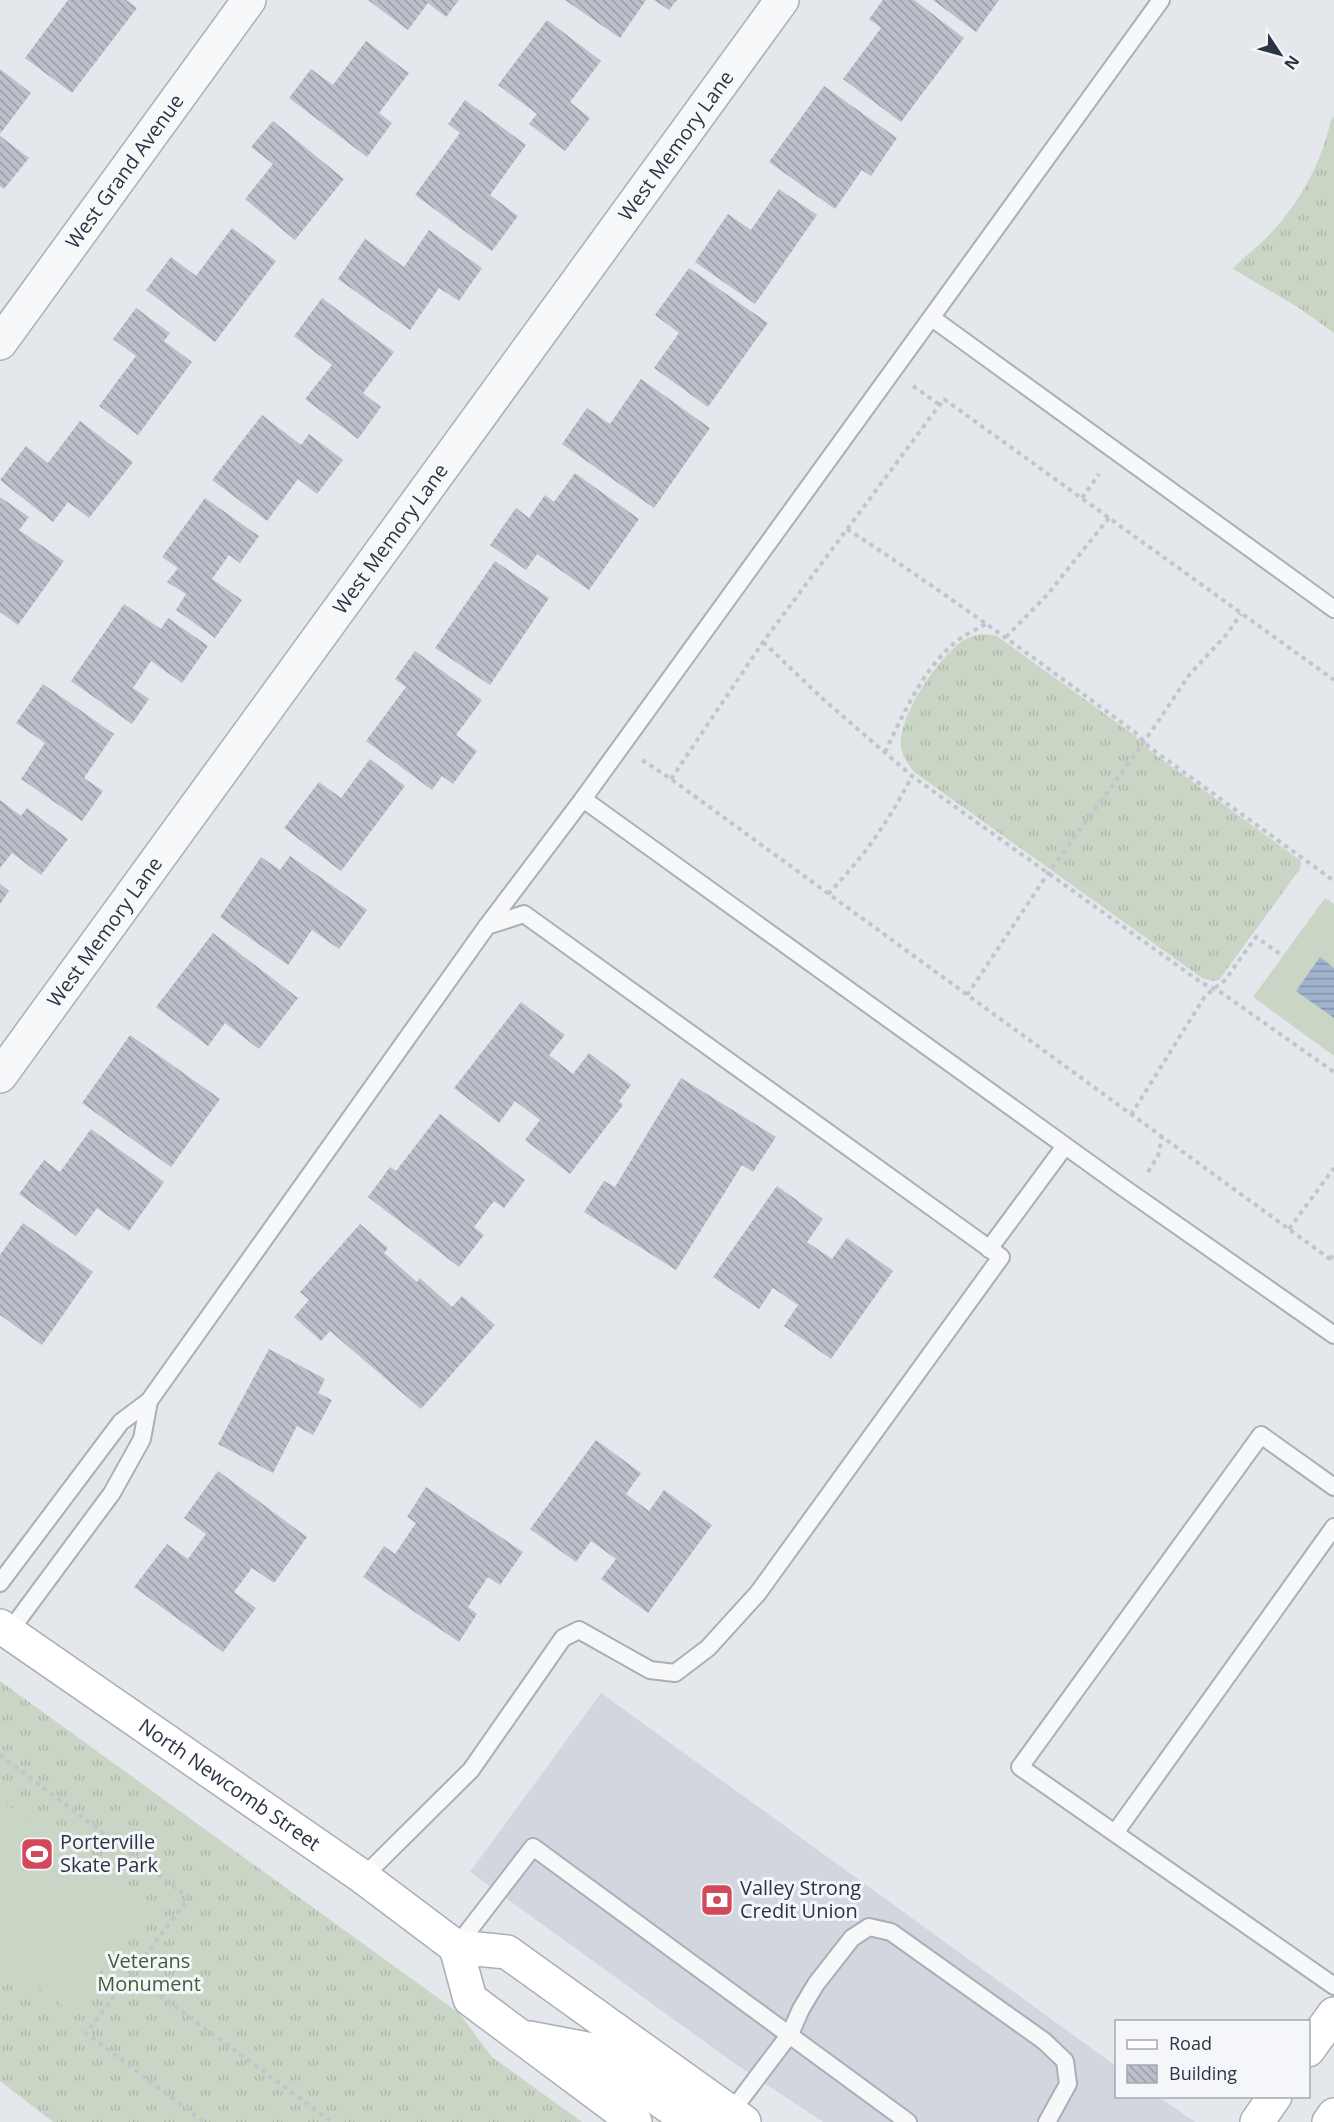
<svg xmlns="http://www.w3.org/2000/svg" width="1334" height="2122" font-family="'Open Sans',sans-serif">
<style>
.built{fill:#d2d6de}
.grass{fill:url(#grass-tufts)}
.garden{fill:#c9d6c5}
.water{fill:url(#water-rules)}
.building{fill:url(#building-back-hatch)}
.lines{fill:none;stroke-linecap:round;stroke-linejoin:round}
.lane-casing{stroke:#a9aeb7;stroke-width:20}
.street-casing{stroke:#a9aeb7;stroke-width:36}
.secondary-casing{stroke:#a9aeb7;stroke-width:36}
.path{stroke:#c2c5cb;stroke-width:4;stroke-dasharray:4.5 4.5;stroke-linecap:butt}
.lane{stroke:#f7f8fa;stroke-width:16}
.street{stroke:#f7f8fa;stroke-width:33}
.secondary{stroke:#fff;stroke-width:33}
.labels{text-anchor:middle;stroke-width:6;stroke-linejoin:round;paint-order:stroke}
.street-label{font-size:20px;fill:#2b3445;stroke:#f4f6f9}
.poi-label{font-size:20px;fill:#2b3445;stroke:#f4f6f9;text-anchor:start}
.park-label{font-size:20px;fill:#3f6138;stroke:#f4f6f9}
</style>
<defs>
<pattern id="grass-tufts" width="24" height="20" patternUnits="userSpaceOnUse" patternTransform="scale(1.5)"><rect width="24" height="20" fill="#c9d6c5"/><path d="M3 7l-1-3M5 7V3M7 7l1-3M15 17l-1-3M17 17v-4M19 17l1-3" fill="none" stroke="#adb8ab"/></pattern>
<pattern id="water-rules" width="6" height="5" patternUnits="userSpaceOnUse" patternTransform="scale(1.5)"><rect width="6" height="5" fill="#9fb4cc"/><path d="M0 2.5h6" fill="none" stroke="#8293a7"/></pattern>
<pattern id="building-back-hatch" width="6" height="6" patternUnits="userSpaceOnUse" patternTransform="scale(1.5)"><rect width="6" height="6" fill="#bbc0ca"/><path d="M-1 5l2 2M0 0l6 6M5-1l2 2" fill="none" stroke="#989da6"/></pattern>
</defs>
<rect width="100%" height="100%" fill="#e4e7ec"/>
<polygon class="built" points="601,1693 1116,2066 1116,2096 1159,2097 1195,2122 823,2122 734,2063 470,1872"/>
<g class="grass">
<path d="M1334 116V333L1299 308 1233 269C1243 257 1257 248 1267 237 1299 205 1321 164 1331 120Z"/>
<path d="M986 634 997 636 1134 735 1149 750 1301 861 1300 869 1219 980 1213 981 1202 978 914 772C909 765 902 756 901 747 898 716 939 656 964 640 972 636 978 634 986 634Z"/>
<polygon points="0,1681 459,2013 492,2057 582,2122 53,2122 0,2081"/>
</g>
<g class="garden">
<polygon points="1325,898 1334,904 1334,1056 1253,997"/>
<polygon points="0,1800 147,1908 71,2012 0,1959"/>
</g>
<polygon class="water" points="1320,957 1334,968 1334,1018 1296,991"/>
<g class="building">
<polygon points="68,0 126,0 137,8 72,93 25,58"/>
<polygon points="368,0 459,0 446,17 428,3 408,30"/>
<polygon points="565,0 646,0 620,38"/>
<polygon points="654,0 677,0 669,10"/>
<polygon points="883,0 914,0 964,38 901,122 843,79 881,28 869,19"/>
<polygon points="933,0 999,0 976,32"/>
<polygon points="547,20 601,61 570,102 590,118 565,151 529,124 537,114 498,85"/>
<polygon points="366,41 409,73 379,113 392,123 367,157 289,98 311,69 333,85"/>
<polygon points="0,69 31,93 0,134"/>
<polygon points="824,86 897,138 871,176 862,170 835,209 769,162"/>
<polygon points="465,100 526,145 490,195 518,216 492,251 415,195 460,133 448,124"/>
<polygon points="273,121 344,179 295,240 245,199 273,164 251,147"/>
<polygon points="0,136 29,158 4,189 0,186"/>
<polygon points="779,189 817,215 755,304 695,262 728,214 751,230"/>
<polygon points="232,228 276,261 215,342 146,290 171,257 196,276"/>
<polygon points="429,230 482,268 459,301 439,288 410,330 338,279 365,239 404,267"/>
<polygon points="689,268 768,323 708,407 654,368 679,333 655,315"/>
<polygon points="322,298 394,352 363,393 381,407 358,439 305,399 332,365 294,336"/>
<polygon points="136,308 170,333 164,341 192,362 138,435 99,406 136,356 113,339"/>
<polygon points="641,379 710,428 654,508 562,444 587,408 610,424"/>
<polygon points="262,415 301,445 309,434 343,460 317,494 298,479 267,521 212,480"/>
<polygon points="80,421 133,462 89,518 68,502 53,522 0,480 26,446 48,463"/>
<polygon points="575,473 639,519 589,590 537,554 526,570 490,545 516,508 529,518 545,495 554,502"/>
<polygon points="0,497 29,517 19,530 64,561 18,625 0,612"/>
<polygon points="205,498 259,536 240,563 229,555 212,579 242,600 215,638 176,610 186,594 167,582 178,568 162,557"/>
<polygon points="495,561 549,598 490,685 435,648"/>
<polygon points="124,604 161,629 168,618 208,646 182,683 151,661 133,688 149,699 132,724 71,681"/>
<polygon points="415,651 482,700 456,735 477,751 453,784 442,776 432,790 366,741 406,687 395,679"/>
<polygon points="43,684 114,734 84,778 103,791 82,821 21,779 45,743 16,723"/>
<polygon points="370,759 405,786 341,871 284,828 319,782 341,798"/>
<polygon points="0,800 21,816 27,808 68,839 41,875 12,853 0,868"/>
<polygon points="290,856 367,910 339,949 312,930 288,965 220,917 261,857 280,870"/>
<polygon points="0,884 9,891 0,904"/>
<polygon points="213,933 298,998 259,1049 225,1023 208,1046 156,1007"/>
<polygon points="521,1002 565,1035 549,1055 573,1074 589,1053 631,1085 619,1101 623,1105 570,1174 525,1140 540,1120 515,1101 499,1123 454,1088"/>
<polygon points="130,1035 220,1099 171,1167 82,1103"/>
<polygon points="681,1078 776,1137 753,1172 742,1165 676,1270 584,1212 604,1181 615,1187"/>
<polygon points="440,1114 525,1180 504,1208 494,1201 474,1227 484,1235 459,1267 368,1197 390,1167 396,1171"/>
<polygon points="91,1129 164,1182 129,1231 97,1208 76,1236 19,1194 44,1160 60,1172"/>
<polygon points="777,1186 823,1219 807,1242 832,1259 847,1238 893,1271 831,1359 784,1326 798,1305 773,1288 759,1309 713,1277"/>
<polygon points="23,1223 93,1272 42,1345 0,1315 0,1255"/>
<polygon points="360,1224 388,1248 384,1253 417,1282 420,1278 452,1307 462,1296 495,1325 421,1409 330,1331 321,1341 294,1317 309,1300 300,1292"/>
<polygon points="269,1349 325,1379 318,1393 332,1400 313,1435 297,1426 273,1473 218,1444"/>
<polygon points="596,1440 641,1473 626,1494 649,1511 664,1490 712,1525 648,1613 601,1579 616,1559 591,1541 576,1562 530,1529"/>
<polygon points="218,1471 307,1537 274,1583 252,1568 234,1592 256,1608 223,1652 134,1587 167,1544 188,1559 206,1534 184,1518"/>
<polygon points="426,1487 523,1552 500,1585 488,1577 468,1607 477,1614 459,1642 363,1577 384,1546 395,1554 416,1523 407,1517"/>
</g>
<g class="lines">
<g class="lane-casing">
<g id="lane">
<polyline points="1161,0 583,799 1121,1186 1334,1335"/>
<polyline points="932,318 1334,609"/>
<polyline points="487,926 583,799"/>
<polyline points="989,1249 1065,1146"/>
<polyline points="1334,1487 1261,1435 1020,1767 1334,1986"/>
<polyline points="0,1583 121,1422 149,1401 487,926 524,914 1001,1257 758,1593 708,1648 675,1673 650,1670 579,1630 563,1638 471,1770 363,1877"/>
<polyline points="9,1632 112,1493 142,1439 149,1401"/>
<polyline points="1115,1833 1334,1527"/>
<polyline points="456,1947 533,1847 908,2122"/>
<polyline points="731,2112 790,2034 801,2009 816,1984 852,1938 869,1927 891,1932 1044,2041 1065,2061 1068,2084 1047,2122"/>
</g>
</g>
<g class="street-casing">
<g id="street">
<path id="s1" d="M0 343 249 0"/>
<path id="s2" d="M0 1076 782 0"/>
</g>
</g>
<g class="secondary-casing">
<g id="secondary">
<path id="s3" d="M0 1626 363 1877 456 1947 507 1952 744 2122"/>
<polyline points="456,1947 470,1999 635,2122"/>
<polyline points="529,2038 587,2049 671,2108 731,2112"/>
<polyline points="1308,2050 1334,2014"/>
<polyline points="1257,2122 1275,2096"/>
<polyline points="1329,2122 1334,2115"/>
</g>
</g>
<g class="path">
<polyline points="913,386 940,405"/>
<polyline points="1082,498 1099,474"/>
<path d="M847 529C946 593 1041 663 1136 733L1149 747 1334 881"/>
<polyline points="1006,637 1047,595 1109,518"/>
<polyline points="763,642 823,699 912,776 1202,983 1222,993 1334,1072"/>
<path d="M885 752C904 713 923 668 958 640 966 634 977 629 986 624"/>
<polyline points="642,760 671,779 1334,1262"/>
<polyline points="671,779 763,642 944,399 1334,680"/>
<path d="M828 894C865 855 887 824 912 776"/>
<polyline points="967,995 1049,872 1144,742 1190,674 1226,635 1241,614"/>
<polyline points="1131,1115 1205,996 1225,980 1256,937 1283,956"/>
<polyline points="1148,1172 1158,1156 1162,1137"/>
<polyline points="1289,1229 1334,1168"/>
<polyline points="1330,1259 1334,1254"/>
<polyline points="0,1755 189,1898 86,2033 204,2122"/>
<polyline points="131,1974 332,2122"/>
</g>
<use href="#lane" class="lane"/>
<use href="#street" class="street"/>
<use href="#secondary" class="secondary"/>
</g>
<defs>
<g id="stadium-square" transform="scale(1.725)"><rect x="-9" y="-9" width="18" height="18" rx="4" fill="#d1495b" stroke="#f4f6f9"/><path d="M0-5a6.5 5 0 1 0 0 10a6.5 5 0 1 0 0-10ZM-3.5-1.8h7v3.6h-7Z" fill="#fff"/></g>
<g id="bank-square" transform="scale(1.725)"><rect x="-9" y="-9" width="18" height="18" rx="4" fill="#d1495b" stroke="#f4f6f9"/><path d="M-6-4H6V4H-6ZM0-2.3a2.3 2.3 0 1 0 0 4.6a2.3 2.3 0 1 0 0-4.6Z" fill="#fff"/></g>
</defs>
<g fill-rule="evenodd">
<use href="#stadium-square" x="37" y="1854"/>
<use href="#bank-square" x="717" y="1900"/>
</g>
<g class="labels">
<g class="street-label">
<text dy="7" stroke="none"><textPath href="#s2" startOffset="1150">West Memory Lane</textPath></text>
<text dy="7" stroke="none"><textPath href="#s1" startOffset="212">West Grand Avenue</textPath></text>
<text dy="7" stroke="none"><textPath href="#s2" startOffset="664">West Memory Lane</textPath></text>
<text dy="7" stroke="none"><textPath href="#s2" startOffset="178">West Memory Lane</textPath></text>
<text dy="7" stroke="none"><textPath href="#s3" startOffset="279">North Newcomb Street</textPath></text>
</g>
<g class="poi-label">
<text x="60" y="1849">Porterville<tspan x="60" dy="23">Skate Park</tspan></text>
<text x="740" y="1895">Valley Strong<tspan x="740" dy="23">Credit Union</tspan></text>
</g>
<g class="park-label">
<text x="149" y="1968">Veterans<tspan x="149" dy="23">Monument</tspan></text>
</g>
</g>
<rect x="1115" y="2020" width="195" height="78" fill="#f4f6f9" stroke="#a4a8b1" stroke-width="1.5"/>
<rect x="1127" y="2040" width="30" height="9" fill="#ffffff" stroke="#a4a8b1" stroke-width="1.5"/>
<text x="1169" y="2050" font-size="18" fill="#2b3445">Road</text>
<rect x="1127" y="2065" width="30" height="18" fill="url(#building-back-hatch)" stroke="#a4a8b1" stroke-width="1.5"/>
<text x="1169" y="2080" font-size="18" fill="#2b3445">Building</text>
<g transform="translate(1280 54) rotate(126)" stroke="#f4f6f9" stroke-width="4.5" paint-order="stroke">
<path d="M0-4.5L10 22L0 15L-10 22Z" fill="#2b3445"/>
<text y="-9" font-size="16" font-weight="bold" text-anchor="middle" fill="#2b3445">N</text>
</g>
</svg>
